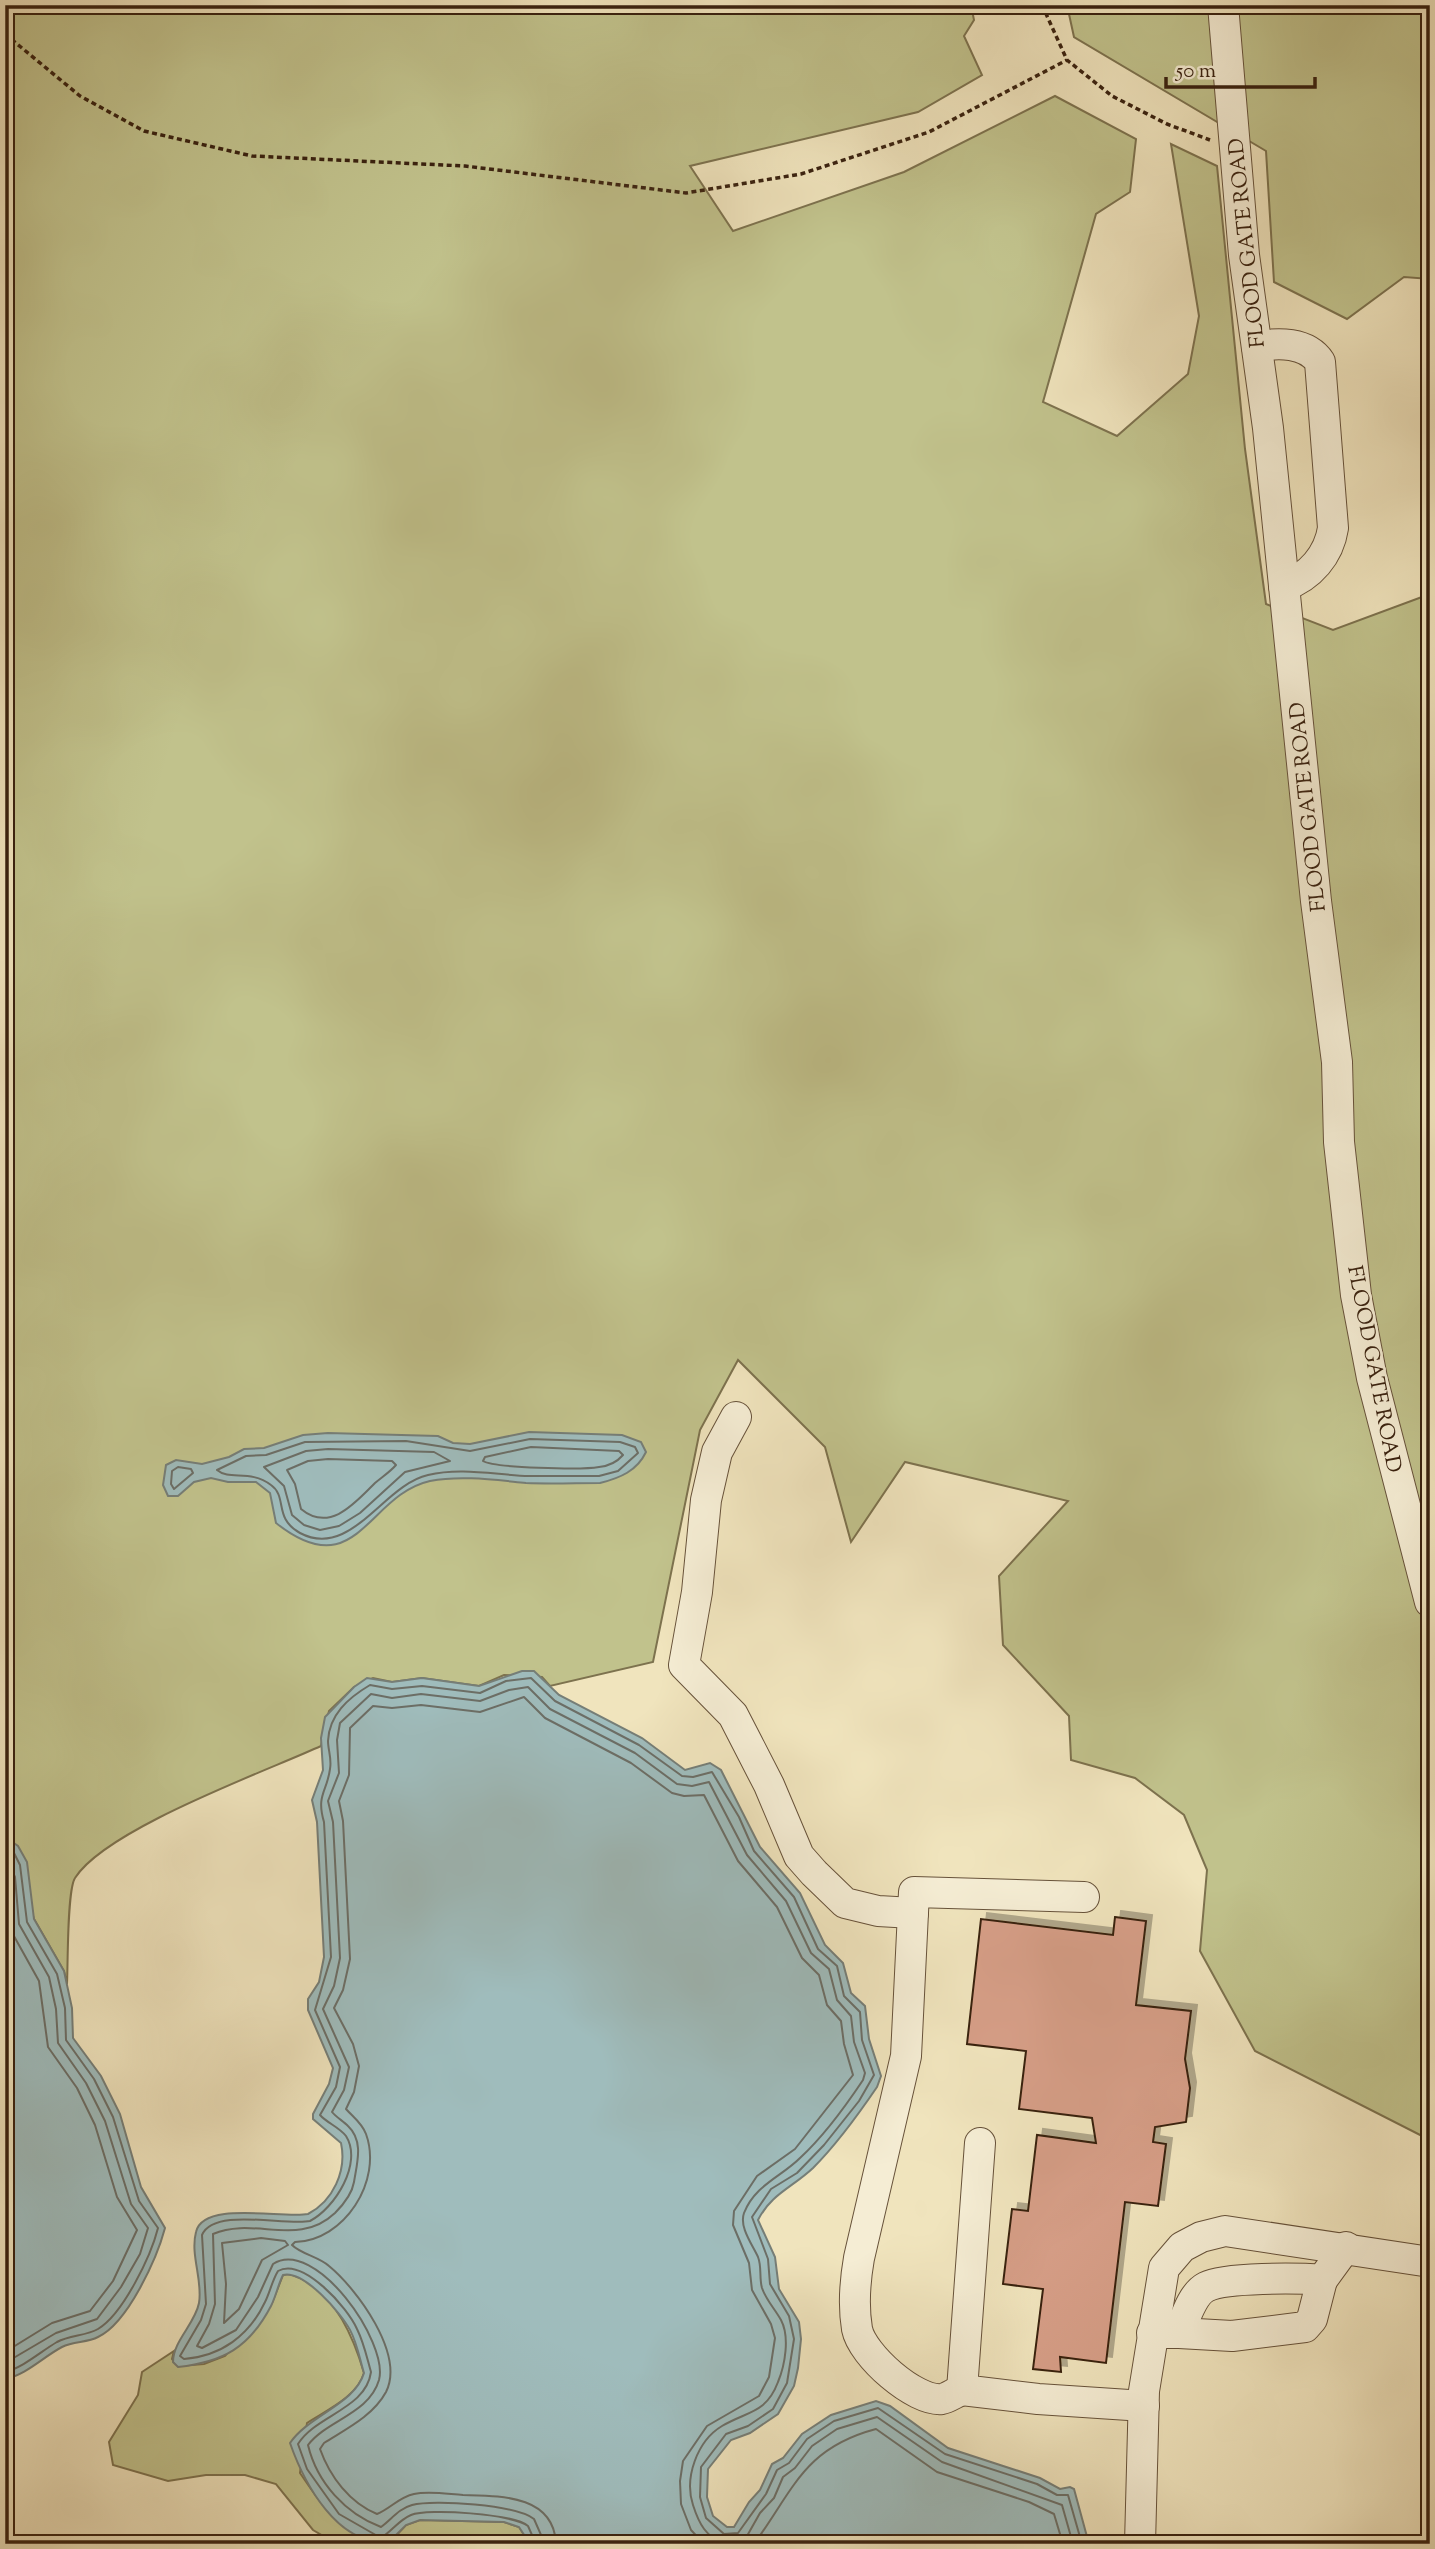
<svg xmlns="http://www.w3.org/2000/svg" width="1435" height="2549" font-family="'Sorts Mill Goudy',serif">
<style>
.green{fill:#c1c28c;stroke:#7d724e;stroke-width:2}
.water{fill:#9fbcbc;stroke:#767e77;stroke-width:2}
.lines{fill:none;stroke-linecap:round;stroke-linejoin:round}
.shore{stroke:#6c6e66;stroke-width:2}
.building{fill:#d69e87;stroke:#39210f;stroke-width:2;filter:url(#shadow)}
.minor-casing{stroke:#67523a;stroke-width:32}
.path{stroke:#39210f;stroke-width:3.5;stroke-dasharray:5 3.5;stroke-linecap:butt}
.minor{stroke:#f5edd4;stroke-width:30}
.labels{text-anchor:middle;stroke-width:5;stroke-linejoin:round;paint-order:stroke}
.street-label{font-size:21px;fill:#39210f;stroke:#f5edd4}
</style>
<defs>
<filter id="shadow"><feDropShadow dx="6" dy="-6" stdDeviation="0" flood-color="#0004"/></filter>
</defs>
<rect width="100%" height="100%" fill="#f0e4bd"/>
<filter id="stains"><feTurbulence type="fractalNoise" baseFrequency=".00286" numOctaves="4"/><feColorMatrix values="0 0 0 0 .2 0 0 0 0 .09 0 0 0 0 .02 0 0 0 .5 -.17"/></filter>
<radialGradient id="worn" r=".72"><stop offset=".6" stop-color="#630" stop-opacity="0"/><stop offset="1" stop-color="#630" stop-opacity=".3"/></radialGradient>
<g class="green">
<path d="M5 5H971L974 20 964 36 982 75 918 112 690 166 733 231 904 172 1055 96 1136 139 1130 192 1096 214 1043 402 1117 436 1188 374 1199 316 1171 144 1217 166 1245 449 1266 604 1333 630 1430 594V2140L1255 2051 1200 1951 1207 1870 1184 1815 1135 1778 1071 1760 1069 1716 1003 1645 999 1576 1068 1501 905 1462 851 1542 825 1447 738 1360 700 1430 653 1662 550 1686 542 1677 504 1675 479 1686 422 1678 392 1682 373 1678 354 1687 329 1711 321 1746C264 1772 106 1829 75 1878 67 1890 68 1965 67 1984L64 1971 34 1919 10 1839 5 1837Z"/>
<polygon points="1067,5 1430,5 1430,279 1404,277 1347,319 1274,282 1266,151 1074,37"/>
<path d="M289 2274C332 2286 353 2335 364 2373 357 2397 327 2410 307 2423L300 2473C325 2509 344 2542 393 2539L406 2525 420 2520 504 2522 519 2527 530 2544H337L313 2530 276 2484 245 2475H206L168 2481 113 2465 109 2442 138 2395 142 2372 174 2351 172 2359 178 2366 204 2364 225 2356 272 2303 283 2275Z"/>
</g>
<g class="water">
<path d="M529 1432 622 1435 641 1442 646 1452C637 1471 620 1478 600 1483 576 1483 550 1484 526 1483 495 1480 461 1475 430 1481 367 1495 357 1587 276 1523L270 1493 256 1482H228L211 1478 194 1482 178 1496H168L163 1485 166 1465 176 1460 202 1464 229 1457 244 1449 264 1448 303 1435 328 1433 438 1436 453 1443 470 1444Z"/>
<path d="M522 1671H534L559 1695 642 1738 685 1770 710 1763 721 1770 760 1847 800 1893 825 1945 843 1963 851 1993 865 2006 869 2039 881 2076 877 2087C858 2115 837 2144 813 2168 793 2187 771 2194 758 2220L775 2257 779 2289 799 2322 801 2339 798 2368 794 2386 778 2414 750 2433 731 2440 708 2469 707 2497 713 2516 727 2527H734L749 2502 760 2490 772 2464 783 2458 802 2434 831 2415 876 2401 890 2406 948 2448 1040 2478 1060 2489 1070 2487 1074 2489 1089 2544H530L519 2527 504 2522 420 2520 406 2525 390 2541C338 2548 304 2483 290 2443 309 2415 355 2404 364 2373 360 2360 357 2343 350 2330 341 2313 304 2270 283 2275 278 2285 276 2296 271 2306 249 2348 223 2362 178 2367L173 2362C173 2341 195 2324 199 2303 203 2280 190 2255 196 2232 203 2200 284 2219 308 2214 333 2201 347 2171 341 2143L313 2119V2114L329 2084 333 2068 308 2010V1999L319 1982 324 1957 317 1822 312 1800 323 1770 321 1738 325 1717 354 1687 367 1678 392 1682 422 1678 479 1686Z"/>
<path d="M5 1837 18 1846 27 1862 34 1919 64 1971 72 2008 73 2038 101 2076 120 2114 141 2187 165 2228C157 2258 128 2323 98 2337 87 2343 74 2341 62 2347 43 2357 26 2375 5 2379Z"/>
</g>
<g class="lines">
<g class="shore">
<path d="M530 1439 620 1442 635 1447 638 1453 618 1471 599 1476C576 1476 553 1476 529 1476 496 1475 461 1467 428 1475 383 1485 351 1560 300 1533 273 1518 288 1497 271 1485 250 1469 230 1481 217 1470L246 1456 266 1455 305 1442 406 1441 470 1451Z"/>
<path d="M531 1447 619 1451 623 1455C617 1462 609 1466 599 1467 582 1470 494 1468 483 1461L485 1457Z"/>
<polygon points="328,1449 434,1452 450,1461 405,1472 360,1513 339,1526 320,1530 304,1525 292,1515 284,1486 264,1467 306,1451"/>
<path d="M328 1459 392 1461 396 1465C390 1472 382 1477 375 1483 355 1503 330 1533 301 1509L295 1484 287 1470 308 1461Z"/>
<polygon points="178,1467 191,1469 193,1473 174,1489 171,1484 172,1471"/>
<path d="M5 1845 13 1851 20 1865 27 1922 57 1974 65 2008 66 2040 94 2079 113 2117 139 2201 158 2228C151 2256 123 2314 98 2329 86 2336 70 2335 57 2342 40 2352 24 2367 5 2372"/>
<polyline points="5,1856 15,1877 19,1924 49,1977 56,2009 58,2043 86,2083 105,2121 131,2204 148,2228 140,2254 121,2287 97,2319 56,2333 5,2363"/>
<polyline points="5,1896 10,1929 39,1981 48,2047 77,2088 95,2125 117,2197 137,2230 113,2281 90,2311 52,2323 5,2352"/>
<polygon points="261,2238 285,2241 288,2245 262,2260 239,2309 224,2323 226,2284 222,2243"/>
<path d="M536 2544 528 2526C514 2514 428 2508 411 2515 399 2520 392 2531 381 2538L339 2514 307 2469 298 2444C316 2415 366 2409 371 2372 367 2358 364 2343 357 2329 348 2308 303 2257 278 2271 272 2281 270 2292 265 2302 249 2336 221 2356 184 2359L180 2356 201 2320 206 2304 202 2235C214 2207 285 2226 310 2221 335 2208 363 2163 346 2136 339 2127 327 2123 320 2115L336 2087 340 2067 315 2010 331 1957 324 1822C316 1795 327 1792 330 1769 332 1759 328 1750 328 1741 329 1715 348 1698 370 1685L392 1689 422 1686 480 1693 506 1681 531 1678 555 1701 639 1745 682 1776 693 1777 712 1772 739 1817 754 1851 794 1897 818 1949 837 1966 844 1996 860 2012 862 2040 874 2075 859 2101 824 2145 797 2173 771 2189 752 2217 768 2259 770 2284 789 2316 794 2339 787 2383 773 2409 748 2426 726 2434 701 2467 700 2497 706 2518 724 2534 738 2533 766 2494 777 2470 789 2463 807 2439 834 2421 878 2408 945 2454 1037 2484 1057 2495H1068L1082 2544"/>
<path d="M545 2544 534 2519C517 2505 434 2499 412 2505 398 2509 392 2519 381 2527 346 2514 317 2483 308 2445 327 2420 369 2414 379 2380 389 2342 315 2237 273 2264L258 2297 236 2330 202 2348 197 2346 209 2324 215 2304 213 2234C255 2216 298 2248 335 2213 343 2205 352 2194 354 2182 357 2163 364 2141 348 2126 343 2121 336 2117 332 2112L344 2090 349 2067 323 2009 334 1986 340 1958 333 1822 328 1801 339 1773 337 1740 340 1723 371 1694 392 1698 421 1694 480 1701 509 1690 528 1687 550 1709 635 1753 677 1784 692 1786 709 1782 747 1855 786 1901 811 1953 829 1969 837 2000 851 2016 854 2042 865 2073 863 2080C845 2107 824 2136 800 2158 781 2177 755 2185 744 2213 739 2227 752 2244 758 2257 762 2267 759 2278 762 2288 766 2300 775 2309 781 2320 790 2337 785 2365 778 2382 766 2414 747 2411 722 2426 697 2441 684 2478 693 2505 699 2524 706 2537 725 2544"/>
<path d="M556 2544C554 2494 498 2496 463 2495 447 2494 429 2491 414 2494 399 2497 390 2509 377 2514 350 2503 330 2477 320 2449L324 2443C346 2429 373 2416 386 2392 405 2354 357 2289 329 2266 319 2257 301 2254 292 2245L295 2242C344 2241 383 2181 366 2134 362 2123 353 2117 346 2109L354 2092 359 2066 353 2044 334 2008 343 1990 350 1959 343 1821 339 1801 349 1775 350 1728 373 1706 392 1708 421 1705 480 1712 524 1697 545 1718 631 1763 672 1793 684 1796 704 1795 738 1861 777 1907 802 1958 819 1975 827 2005 841 2021 844 2044 853 2075 795 2149 757 2176 734 2211 733 2225 749 2263 752 2290 771 2324 775 2338 769 2377 759 2396 707 2426 683 2461 680 2481 681 2504 691 2530 704 2544"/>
<polyline points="736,2544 747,2536 760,2513 774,2498 783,2477 795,2468 812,2446 837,2429 877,2417 942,2462 1062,2505 1073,2544"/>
<path d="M754 2544C794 2489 804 2448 876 2429L937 2472 1029 2502 1054 2514 1063 2544"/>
</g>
</g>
<polygon class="building" points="1115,1917 1146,1921 1136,2005 1191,2011 1185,2059 1190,2088 1186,2122 1155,2127 1153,2142 1166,2144 1158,2206 1125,2202 1106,2363 1060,2357 1061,2372 1033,2369 1043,2289 1003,2284 1012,2209 1028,2211 1037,2135 1096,2143 1092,2118 1019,2109 1026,2051 967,2044 981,1919 1113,1935"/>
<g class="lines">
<g class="minor-casing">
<g id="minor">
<polyline points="1223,5 1244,255 1268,428 1316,901 1337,1062 1339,1142 1356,1295 1372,1378 1430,1602"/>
<path d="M1257 347C1277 342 1307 342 1320 362L1333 528C1329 555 1310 577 1284 586"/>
<polyline points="736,1417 717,1452 706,1500 697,1592 684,1665 733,1715 769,1785 799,1856 814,1873 845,1903 878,1911 913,1913"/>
<polyline points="980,2143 962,2390 1038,2399 1144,2406"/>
<path d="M1152 2333H1179C1185 2319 1192 2294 1206 2287 1225 2277 1299 2278 1322 2280L1346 2247"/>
<polyline points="1179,2333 1232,2336 1305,2327 1312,2319 1322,2280"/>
<path d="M962 2390C956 2392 948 2398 942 2399 915 2402 862 2355 857 2329 853 2305 855 2281 859 2258L906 2056 914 1892 1084 1897"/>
<polyline points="1140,2544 1144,2391 1164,2268 1182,2247 1201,2237 1225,2231 1430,2262"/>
</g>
</g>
<g class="path">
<polyline points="1042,5 1067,60 1112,96 1167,124 1210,140"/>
<polyline points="5,34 80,96 144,131 252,156 465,166 686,193 801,174 929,132 1067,60"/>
</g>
<use href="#minor" class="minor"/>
</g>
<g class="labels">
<g class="street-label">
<text transform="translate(1246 243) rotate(-96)" y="7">FLOOD GATE ROAD</text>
<text transform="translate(1307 807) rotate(-96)" y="7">FLOOD GATE ROAD</text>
<text transform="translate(1375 1369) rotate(79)" y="7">FLOOD GATE ROAD</text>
</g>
</g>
<rect width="1435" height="2549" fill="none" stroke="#f0e4bd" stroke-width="28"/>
<rect x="7" y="7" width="1421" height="2535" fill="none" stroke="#39210f" stroke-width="3.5"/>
<rect x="14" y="14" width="1407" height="2521" fill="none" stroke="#39210f" stroke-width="2"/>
<path d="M1166 77v10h149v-10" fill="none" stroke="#39210f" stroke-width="3.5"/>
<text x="1176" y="77" font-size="21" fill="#39210f" stroke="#f5edd4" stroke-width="5" paint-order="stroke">50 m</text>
<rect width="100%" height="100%" filter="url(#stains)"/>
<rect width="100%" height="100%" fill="url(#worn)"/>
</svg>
